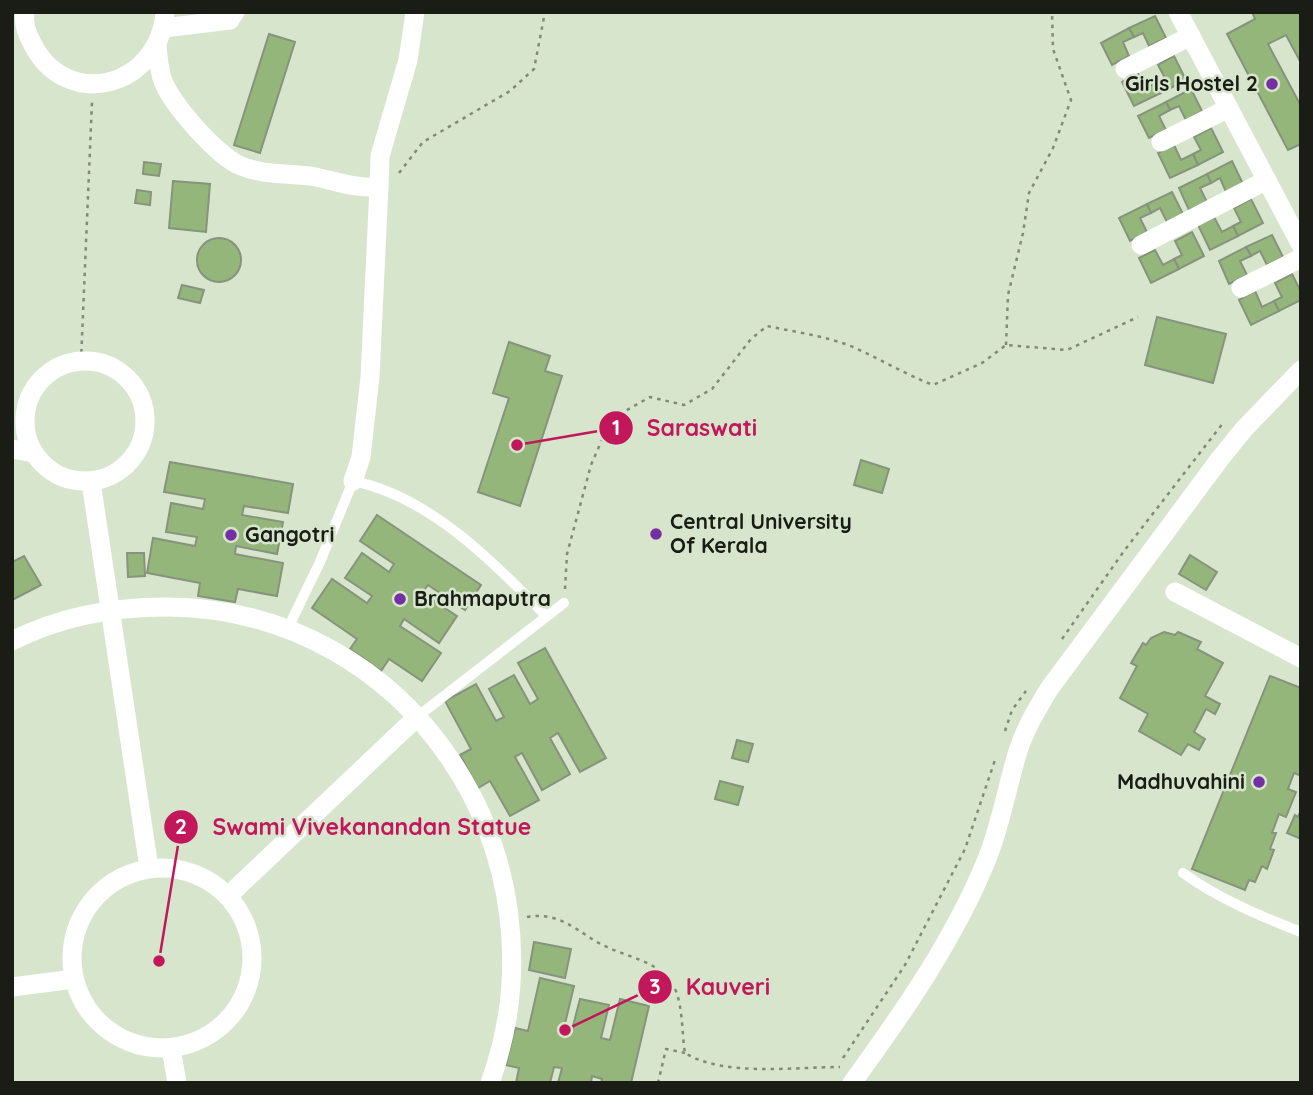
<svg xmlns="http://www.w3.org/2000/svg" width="1313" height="1095" font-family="Quicksand,sans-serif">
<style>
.building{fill:#95b67b;stroke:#86937d;stroke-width:2}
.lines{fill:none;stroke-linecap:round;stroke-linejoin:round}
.path{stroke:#818a79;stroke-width:2.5;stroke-dasharray:3.5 5;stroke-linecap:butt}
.lane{stroke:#fff;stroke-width:10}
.street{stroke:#fff;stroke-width:19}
.poi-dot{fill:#732fa3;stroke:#d7e5cd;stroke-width:2.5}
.labels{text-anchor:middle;stroke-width:5;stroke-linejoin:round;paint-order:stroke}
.poi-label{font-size:21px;font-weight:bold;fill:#191d15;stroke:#d7e5cd;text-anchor:start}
.leader{fill:none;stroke:#c2185b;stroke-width:2.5}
.callout-dot{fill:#c2185b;stroke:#d7e5cd;stroke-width:2.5}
.mark-label{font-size:21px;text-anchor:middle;font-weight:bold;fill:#fff}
.callout-label{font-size:23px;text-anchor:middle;font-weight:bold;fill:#c2185b;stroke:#d7e5cd;stroke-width:5;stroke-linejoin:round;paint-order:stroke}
</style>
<rect width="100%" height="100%" fill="#d7e5cd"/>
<g class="building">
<polygon points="1252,12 1301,12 1301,63 1286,35 1268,44 1301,106 1301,144 1288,150 1227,34 1255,19"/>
<polygon points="1155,16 1166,38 1149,46 1143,33 1134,37 1129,28"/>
<polygon points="1129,28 1134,37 1123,42 1129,56 1112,65 1101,43"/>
<polygon points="269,34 295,42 260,153 234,145"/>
<polygon points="1174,56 1186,80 1161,93 1157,82 1165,78 1158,65"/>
<polygon points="1138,73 1145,88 1157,82 1161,93 1134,106 1122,82"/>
<polygon points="1191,89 1202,111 1186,120 1179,106 1170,110 1166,102"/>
<polygon points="1166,102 1170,110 1159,116 1166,130 1149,138 1138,116"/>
<polygon points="1211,128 1223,152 1198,165 1193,154 1201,150 1194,137"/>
<polygon points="1174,145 1181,160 1193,154 1198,165 1170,178 1158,153"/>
<polygon points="1232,161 1243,184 1226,192 1220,178 1211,183 1207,174"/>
<polygon points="144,162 161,164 159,176 143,174"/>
<polygon points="1207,174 1211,183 1200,188 1207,202 1189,210 1179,188"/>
<polygon points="173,181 210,184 206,232 169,228"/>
<polygon points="137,190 151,192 150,205 135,203"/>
<polygon points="1172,192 1183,214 1167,222 1160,208 1151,213 1147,204"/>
<polygon points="1251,199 1263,223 1238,236 1233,226 1241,222 1234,208"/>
<polygon points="1147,204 1151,213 1140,218 1147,232 1130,241 1119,218"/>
<polygon points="1214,217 1222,232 1233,226 1238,236 1210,250 1198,225"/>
<polygon points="1192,232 1204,256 1179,269 1174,259 1182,255 1175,241"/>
<polygon points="1272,235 1283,257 1267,265 1260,251 1251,256 1246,247"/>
<circle cx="219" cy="260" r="22"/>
<polygon points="1246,247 1251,256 1240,261 1247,275 1229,284 1219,261"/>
<polygon points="1155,250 1163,265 1174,259 1179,269 1151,283 1139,258"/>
<polygon points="1292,274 1301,292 1301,300 1279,311 1274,301 1282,297 1275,283"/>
<polygon points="182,285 204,290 200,303 178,298"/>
<polygon points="1255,291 1262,307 1274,301 1279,311 1251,325 1239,300"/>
<polygon points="1157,317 1226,334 1213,383 1145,365"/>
<polygon points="509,342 550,356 545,371 562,376 520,506 478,492 509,398 493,393"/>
<polygon points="861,460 889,469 882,493 854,485"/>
<polygon points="170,462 293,484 288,513 244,506 242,515 283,522 277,554 236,546 235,554 283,563 277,596 238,589 235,602 198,596 200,583 147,573 153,538 195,546 197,537 166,532 171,503 203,509 205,499 164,492"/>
<polygon points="377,515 481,585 465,610 428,585 422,593 457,616 439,643 404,619 400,626 441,653 422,681 389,659 381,671 350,649 357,639 312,608 332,579 367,603 372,596 345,578 362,553 389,572 394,564 360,541"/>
<polygon points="127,553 144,553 145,576 128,577"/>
<polygon points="1190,555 1217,572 1206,590 1179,574"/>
<polygon points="24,556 41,585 12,600 12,562"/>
<polygon points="1164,632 1175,635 1178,632 1201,642 1197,649 1223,663 1205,696 1220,704 1215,714 1206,709 1194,732 1205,739 1199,750 1188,744 1181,755 1139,731 1148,714 1120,698 1137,666 1131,663 1143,643 1146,645 1151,638"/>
<polygon points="545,648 606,758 580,772 558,733 550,738 570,774 542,790 522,753 515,757 539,800 510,816 490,781 478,788 460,755 471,749 445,701 476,684 496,721 504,717 489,689 514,675 530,704 538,699 518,663"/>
<polygon points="1270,676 1301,688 1301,771 1299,775 1294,773 1288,789 1296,792 1286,817 1279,814 1272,833 1276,833 1270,849 1274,850 1267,869 1262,866 1255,882 1249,880 1245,890 1192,869"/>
<polygon points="737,740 753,744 748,762 732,758"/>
<polygon points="720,781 743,787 738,805 715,799"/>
<polygon points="1301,810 1301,839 1287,833 1295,815 1298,817"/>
<polygon points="534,942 571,949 565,978 529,970"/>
<polygon points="540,978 574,986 564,1028 572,1030 580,999 609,1005 601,1038 610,1040 620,999 649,1006 631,1083 601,1083 602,1079 592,1076 591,1083 558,1083 562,1068 554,1067 550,1083 516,1083 519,1068 506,1065 515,1028 528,1031"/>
</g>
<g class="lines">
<g class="path">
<polyline points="399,173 423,142 510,91 534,69 545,12"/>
<polyline points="1006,345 1008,295 1023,233 1029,193 1053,148 1071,100 1053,49 1052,12"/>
<polyline points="81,361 92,102"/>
<path d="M565 589 567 554 591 465 611 419 650 397 684 405 712 389 751 339 767 326C795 332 826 336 853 347 880 359 905 374 933 385L982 363 1006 345 1067 350 1138 317"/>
<polyline points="1062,639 1124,551 1223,423"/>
<polyline points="1005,731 1012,710 1026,691"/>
<path d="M527 917C538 915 549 916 559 920 576 926 590 940 607 947 628 957 652 960 669 979 684 997 681 1030 685 1053 724 1077 795 1067 840 1067"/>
<polyline points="843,1058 905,965 965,849 996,757"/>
<polyline points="658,1083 666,1049 685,1053"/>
</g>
<g class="lane">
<path d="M287 630 320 562 353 481C429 496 495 563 546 616"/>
<polyline points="417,717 564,603"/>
<path d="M1183 873C1219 899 1260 916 1301 932"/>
</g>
<g class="street">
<path d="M25 12C23 23 27 34 32 43 66 112 159 88 165 12"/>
<polyline points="1178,12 1301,245"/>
<polyline points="164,28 230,20 235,12"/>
<path d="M157 46C158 57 159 68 162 78 169 102 218 157 241 166 263 175 286 173 310 176 334 180 354 189 379 187L370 377 361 457 353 481"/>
<polyline points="1125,69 1191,36"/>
<polyline points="1161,142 1229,108"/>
<polyline points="379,187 380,156 408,60 415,12"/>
<polyline points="1141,245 1267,180"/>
<polyline points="1241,288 1301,258"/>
<circle cx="85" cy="421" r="60"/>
<polyline points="12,449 34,453"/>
<polyline points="91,482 149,868"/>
<polyline points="1175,592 1301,658"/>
<path d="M12 641C59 617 114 607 166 607 412 608 572 856 490 1083"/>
<circle cx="162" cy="958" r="90"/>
<polyline points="228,896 417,717"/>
<polyline points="12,987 74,979"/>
<polyline points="171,1048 177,1083"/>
<path d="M852 1083C903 1013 954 940 987 859 1001 824 1007 787 1018 751 1025 729 1037 709 1049 689L1219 460 1244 429 1301 370"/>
</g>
</g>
<g class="poi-dot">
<circle cx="1272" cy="84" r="7"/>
<circle cx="656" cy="534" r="7"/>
<circle cx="231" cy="535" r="7"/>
<circle cx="400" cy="599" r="7"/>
<circle cx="1259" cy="782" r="7"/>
</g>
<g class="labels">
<g class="poi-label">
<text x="1258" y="91" text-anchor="end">Girls Hostel 2</text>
<text x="670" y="529">Central University<tspan x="670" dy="24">Of Kerala</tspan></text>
<text x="245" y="542">Gangotri</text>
<text x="414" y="606">Brahmaputra</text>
<text x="1245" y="789" text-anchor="end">Madhuvahini</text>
</g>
</g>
<path class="leader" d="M517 445L616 428M159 961L181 827M565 1030L655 987"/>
<g class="callout-dot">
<circle cx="517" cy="445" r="7"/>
<circle cx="159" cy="961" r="7"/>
<circle cx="565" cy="1030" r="7"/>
<circle cx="616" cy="428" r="18"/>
<circle cx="181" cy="827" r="18"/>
<circle cx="655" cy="987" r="18"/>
</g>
<g class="mark-label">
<text x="616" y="435">1</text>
<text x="181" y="834">2</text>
<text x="655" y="994">3</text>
</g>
<g class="callout-label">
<text x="702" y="436">Saraswati</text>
<text x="372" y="835">Swami Vivekanandan Statue</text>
<text x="728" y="995">Kauveri</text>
</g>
<rect width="1313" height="1095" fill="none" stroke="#191d15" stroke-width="28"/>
</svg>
